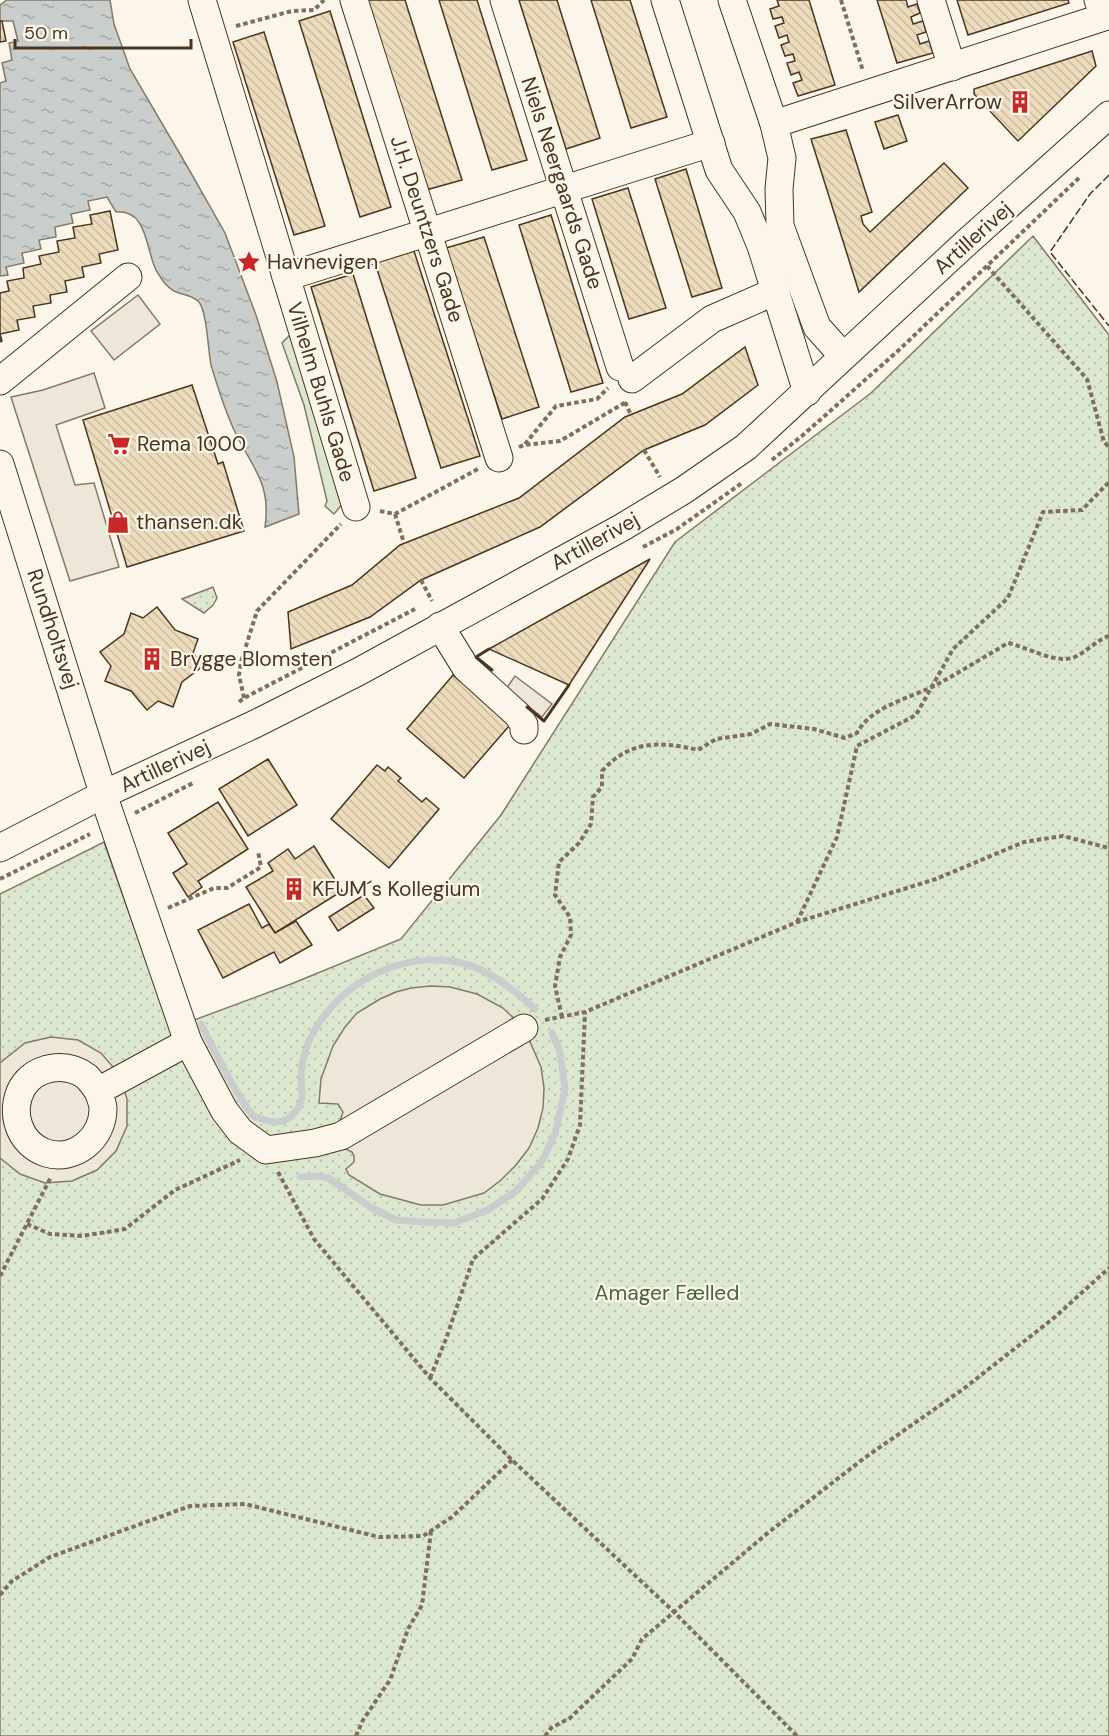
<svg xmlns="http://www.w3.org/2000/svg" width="1109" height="1736" font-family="'DM Sans',sans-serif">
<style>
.grass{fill:#dce7d0;stroke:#887966;stroke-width:1.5}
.park{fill:url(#park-dots);stroke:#887966;stroke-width:1.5}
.parking{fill:#ede7d9;stroke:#887966;stroke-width:1.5}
.water{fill:url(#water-ripples);stroke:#887966;stroke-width:1.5}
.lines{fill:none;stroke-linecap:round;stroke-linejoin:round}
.stream{stroke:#c9cecd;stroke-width:7}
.building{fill:url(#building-back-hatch);stroke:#4a3520;stroke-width:1.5}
.minor-casing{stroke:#4a3520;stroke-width:29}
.path{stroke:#7f6f5c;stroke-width:4;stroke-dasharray:4.5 3;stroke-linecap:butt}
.minor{stroke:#fbf6e9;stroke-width:27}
.fence{stroke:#4a3520;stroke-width:1.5;stroke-dasharray:8 3;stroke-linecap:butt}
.wall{stroke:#4a3520;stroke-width:3}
.labels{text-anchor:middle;stroke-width:4.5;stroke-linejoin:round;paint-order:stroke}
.poi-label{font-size:21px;fill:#4a3520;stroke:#fbf6e9;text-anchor:start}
.street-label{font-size:21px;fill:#4a3520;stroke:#fbf6e9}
.park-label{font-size:21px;fill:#436837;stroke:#fbf6e9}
</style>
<defs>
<pattern id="park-dots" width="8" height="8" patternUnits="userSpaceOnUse" patternTransform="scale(1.5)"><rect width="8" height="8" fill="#dce7d0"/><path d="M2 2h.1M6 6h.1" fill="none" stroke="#bec7b2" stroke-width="1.8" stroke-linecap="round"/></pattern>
<pattern id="water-ripples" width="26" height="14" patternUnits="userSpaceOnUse" patternTransform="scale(1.5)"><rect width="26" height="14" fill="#c9cecd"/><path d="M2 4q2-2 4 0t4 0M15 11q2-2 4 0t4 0" fill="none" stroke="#a5a8a6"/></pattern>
<pattern id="building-back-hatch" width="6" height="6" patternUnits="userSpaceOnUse" patternTransform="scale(1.5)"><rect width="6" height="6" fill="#ecdcbc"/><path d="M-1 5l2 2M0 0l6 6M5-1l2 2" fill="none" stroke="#ccbda1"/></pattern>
</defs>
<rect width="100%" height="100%" fill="#fbf6e9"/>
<polygon class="grass" points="291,334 343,503 334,514 325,506 327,501 304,405 282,343"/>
<g class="park">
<polygon points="1033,236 1109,335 1109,1736 0,1736 0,894 104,842 170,1029 291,984 401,939 501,815 675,542 871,393"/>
<polygon points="213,587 217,598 213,605 204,613 182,599"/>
</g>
<g class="parking">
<polygon points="138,295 160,324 114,360 91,331"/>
<polygon points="94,373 105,408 56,425 75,485 94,483 119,567 70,581 11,397 43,390"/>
<polygon points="515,676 552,704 542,717 506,689"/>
<polygon points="431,986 450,987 477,994 503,1008 524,1028 541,1067 544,1088 543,1108 538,1128 529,1148 516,1165 501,1180 484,1193 443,1205 421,1205 380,1194 349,1175 346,1169 354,1162 354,1156 352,1152 342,1147 338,1127 343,1112 338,1104 319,1103 321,1079 333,1046 345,1027 357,1013 380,999 396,992 411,988"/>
<polygon points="51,1037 78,1040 101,1053 119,1074 127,1099 127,1126 116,1151 97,1170 72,1181 45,1183 20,1174 0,1158 0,1063 25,1043"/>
</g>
<path class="water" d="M7 0H110L114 24 130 69 187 166 225 233 256 315 277 382 294 457 299 514 265 527C271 484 254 470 236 434 225 412 218 388 211 365 208 350 207 312 199 302 193 295 182 295 174 291 166 287 161 278 156 270 146 251 148 209 116 212L107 197 88 201 90 210 71 214 73 223 55 227 56 237 39 240 41 249 22 253 24 263 6 267 8 275 0 276V83L6 81 2 63 12 60 9 43 18 41 13 21H0V5Z"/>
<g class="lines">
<g class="stream">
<path d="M201 1024C217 1056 232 1087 253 1116 266 1120 280 1127 291 1116 307 1102 301 1091 301 1074 302 1065 305 1051 308 1043 334 985 399 949 462 963 490 970 514 990 535 1009"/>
<polyline points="300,1177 320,1176 328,1178 372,1208 396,1220 422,1222 454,1223 488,1210 516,1191 541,1163 555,1134 565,1089 560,1052 552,1033"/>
</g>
</g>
<g class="building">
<polygon points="366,0 405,0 462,180 426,190"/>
<polygon points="439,0 477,0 527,160 492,170"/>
<polygon points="519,0 557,0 600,138 566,149"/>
<polygon points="591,0 630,0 667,117 631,128"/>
<polygon points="777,0 809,0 835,85 798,96 793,83 802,80 799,72 791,75 787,63 795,61 793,54 785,56 781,45 789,42 787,35 779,38 775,26 784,23 782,17 773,19 770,9 779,6"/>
<polygon points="877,0 906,0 908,7 917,4 920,13 911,17 913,24 923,21 926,32 917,35 920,44 929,41 933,53 897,63"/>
<polygon points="957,0 1068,0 1069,3 968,35"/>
<polygon points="330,11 391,207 360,217 299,21"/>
<polygon points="0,21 2,21 6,41 0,42"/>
<polygon points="264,32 325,226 294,235 233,42"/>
<polygon points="1092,51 1096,66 1018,141 974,94 974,89"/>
<polygon points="898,115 907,141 884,149 875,122"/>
<polygon points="846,130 872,212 861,216 863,224 870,232 944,163 968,188 859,292 811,139"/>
<polygon points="686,169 722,288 692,297 655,179"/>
<polygon points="628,188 666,308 629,319 592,199"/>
<polygon points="110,211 118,250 99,254 101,263 82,267 84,277 65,281 67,292 50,295 51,303 33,306 35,317 17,320 19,330 0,334 2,341 0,342 0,293 9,291 7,281 24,278 23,268 41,264 39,256 59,252 57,241 75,238 73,227 92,224 90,215"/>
<polygon points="551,215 603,383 571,392 519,225"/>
<polygon points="484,237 539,407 502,419 446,248"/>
<polygon points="414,251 480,456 441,468 375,263"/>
<polygon points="353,274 416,478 374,491 311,287"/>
<polygon points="745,347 758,385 705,425 644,450 540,527 421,580 370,617 291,649 288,612 352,585 400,545 519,498 625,417 682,394"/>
<polygon points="192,385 218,464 223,462 244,531 127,567 83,420"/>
<polygon points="650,559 569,685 489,649"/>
<polygon points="157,607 175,630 198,639 193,653 203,666 182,682 173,707 158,701 147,710 131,691 105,681 111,666 100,652 124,634 131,613 143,618"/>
<polygon points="453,675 460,681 464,677 515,719 464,778 407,729"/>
<polygon points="268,759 297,805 248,836 219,789"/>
<polygon points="377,765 385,771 388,767 401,778 398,781 422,802 426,798 439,809 389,868 331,819"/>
<polygon points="218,802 248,849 198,881 202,887 188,897 173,873 187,864 168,833"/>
<polygon points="314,846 342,891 275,933 246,887 273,871 268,863 288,849 295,859"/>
<polygon points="364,895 374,908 338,931 329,917"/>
<polygon points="249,904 262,928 269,924 275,933 296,921 312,945 280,963 274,952 223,978 198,930"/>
</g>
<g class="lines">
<g class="minor-casing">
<g id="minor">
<polyline points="202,0 356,507"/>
<polyline points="354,0 499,458"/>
<polyline points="504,0 620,367"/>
<polyline points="665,0 719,170 747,212 761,246 807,392"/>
<polyline points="732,0 774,124 782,158 779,189 780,226 817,327 843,356"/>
<polyline points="931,0 952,67"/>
<polyline points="774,124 1104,17 1098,0"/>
<polyline points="286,277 711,143"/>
<polyline points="632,379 712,319 776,291"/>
<polyline points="0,381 128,277"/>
<polyline points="0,464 108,809 188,1042 224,1110 240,1131 266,1150 315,1143 341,1136 524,1028"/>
<polyline points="440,626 466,668 518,715 524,725 524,730"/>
<polyline points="0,848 104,794 255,724 358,672 621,528 684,490 746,447 966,243 1109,115"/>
<path d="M98 1091C100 1097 103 1103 103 1109 103 1138 75 1162 46 1153 19 1144 9 1112 22 1088 35 1066 66 1061 87 1077 91 1081 95 1087 98 1091L188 1042"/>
</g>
</g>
<g class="path">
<polyline points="841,0 863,71"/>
<polyline points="236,26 292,11 314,10 324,0"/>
<polyline points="987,266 1087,379 1104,442 1109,447"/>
<polyline points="625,402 631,415"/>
<polyline points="525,444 556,406 597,399 608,388"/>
<polyline points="519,447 524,445 560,441 626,402"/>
<polyline points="644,450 660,477"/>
<polyline points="772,460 803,435 900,349 1080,177"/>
<polyline points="380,511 395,514 478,469"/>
<polyline points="395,514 404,543"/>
<polyline points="643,547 677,529 742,483"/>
<polyline points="421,580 432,601"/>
<polyline points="244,698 239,675 241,662 257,611 341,524"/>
<polyline points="239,702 244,698 415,609"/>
<polyline points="135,813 195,782"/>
<polyline points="0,879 90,834"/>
<polyline points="168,908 214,888 227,888 261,867 258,851"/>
<polyline points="797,922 837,837 857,746 916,715 953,649 1008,598 1043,512 1082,510 1109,482"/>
<path d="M562 1017 555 986 560 957 571 935 570 917 555 895 559 862 579 843 591 824 593 797 602 787V771C630 740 660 741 698 750L716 739 751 734 770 724 814 729 845 738 857 733C871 706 911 698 936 685 960 672 984 657 1008 643 1027 647 1053 663 1072 658 1085 654 1096 640 1109 636"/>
<polyline points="545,1020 585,1012 797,922 936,879 1024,842 1063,836 1109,848"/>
<polyline points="278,1172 314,1239 430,1378 512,1460 674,1612 797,1736"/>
<polyline points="27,1224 50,1234 82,1236 125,1229 175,1190 240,1160"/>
<polyline points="0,1276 51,1177"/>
<polyline points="430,1378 446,1339 473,1259 542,1199 568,1159 580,1125 585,1012"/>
<polyline points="0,1595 12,1581 50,1557 190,1506 245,1504 379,1537 423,1536 452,1517 512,1460"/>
<polyline points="356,1736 363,1720 390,1680 408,1629 422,1605 431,1531"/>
<polyline points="545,1736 551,1728 570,1718 632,1659 642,1639 769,1532 863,1459 962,1390 1055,1317 1109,1268"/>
</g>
<use href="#minor" class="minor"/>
<polyline class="fence" points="1109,175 1090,194 1050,252 1109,326"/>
<g class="wall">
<polyline points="489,649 476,657 492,670"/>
<polyline points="527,707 544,721 569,685"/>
</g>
</g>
<defs>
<g id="building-bare" transform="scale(1.8)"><path d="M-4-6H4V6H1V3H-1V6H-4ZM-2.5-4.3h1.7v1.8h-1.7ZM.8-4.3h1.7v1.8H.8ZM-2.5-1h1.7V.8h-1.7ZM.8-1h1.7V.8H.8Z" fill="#c62828" stroke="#fbf6e9" stroke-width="2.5" paint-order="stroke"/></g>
<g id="sight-bare" transform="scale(1.8)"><path d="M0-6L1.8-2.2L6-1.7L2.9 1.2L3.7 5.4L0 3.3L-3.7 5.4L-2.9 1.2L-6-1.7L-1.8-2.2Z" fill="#c62828" stroke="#fbf6e9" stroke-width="2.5" paint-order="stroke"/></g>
<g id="supermarket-bare" transform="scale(1.8)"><path d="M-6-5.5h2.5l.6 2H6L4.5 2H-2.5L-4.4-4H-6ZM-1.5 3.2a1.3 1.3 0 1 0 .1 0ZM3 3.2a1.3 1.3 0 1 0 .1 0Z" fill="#c62828" stroke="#fbf6e9" stroke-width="2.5" paint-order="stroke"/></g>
<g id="shop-bare" transform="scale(1.8)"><path d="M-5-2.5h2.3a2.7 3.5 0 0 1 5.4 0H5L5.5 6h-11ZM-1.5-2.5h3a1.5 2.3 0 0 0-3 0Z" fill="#c62828" stroke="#fbf6e9" stroke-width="2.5" paint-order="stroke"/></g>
</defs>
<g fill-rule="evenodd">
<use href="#building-bare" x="1020" y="102"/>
<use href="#sight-bare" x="249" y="262"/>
<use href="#supermarket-bare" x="119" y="444"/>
<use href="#shop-bare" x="118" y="522"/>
<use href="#building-bare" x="152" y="659"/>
<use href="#building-bare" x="294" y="889"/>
</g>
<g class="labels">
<g class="poi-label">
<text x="1002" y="109" text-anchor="end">SilverArrow</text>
<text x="267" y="269">Havnevigen</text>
<text x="137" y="451">Rema 1000</text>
<text x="136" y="529">thansen.dk</text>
<text x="170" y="666">Brygge Blomsten</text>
<text x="312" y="896">KFUM´s Kollegium</text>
</g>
<g class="street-label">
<text transform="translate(562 183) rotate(72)" y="7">Niels Neergaards Gade</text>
<text transform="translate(427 229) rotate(72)" y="7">J.H. Deuntzers Gade</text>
<text transform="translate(973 238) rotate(-42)" y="7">Artillerivej</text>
<text transform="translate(321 392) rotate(73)" y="7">Vilhelm Buhls Gade</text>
<text transform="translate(595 541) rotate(-29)" y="7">Artillerivej</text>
<text transform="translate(53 629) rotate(72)" y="7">Rundholtsvej</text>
<text transform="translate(165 766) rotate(-25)" y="7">Artillerivej</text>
</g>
<g class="park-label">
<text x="667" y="1300">Amager Fælled</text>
</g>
</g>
<path d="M15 39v9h176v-9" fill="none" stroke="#4a3520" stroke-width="3"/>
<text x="24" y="39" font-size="18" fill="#4a3520" stroke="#fbf6e9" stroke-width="4.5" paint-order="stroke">50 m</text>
</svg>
